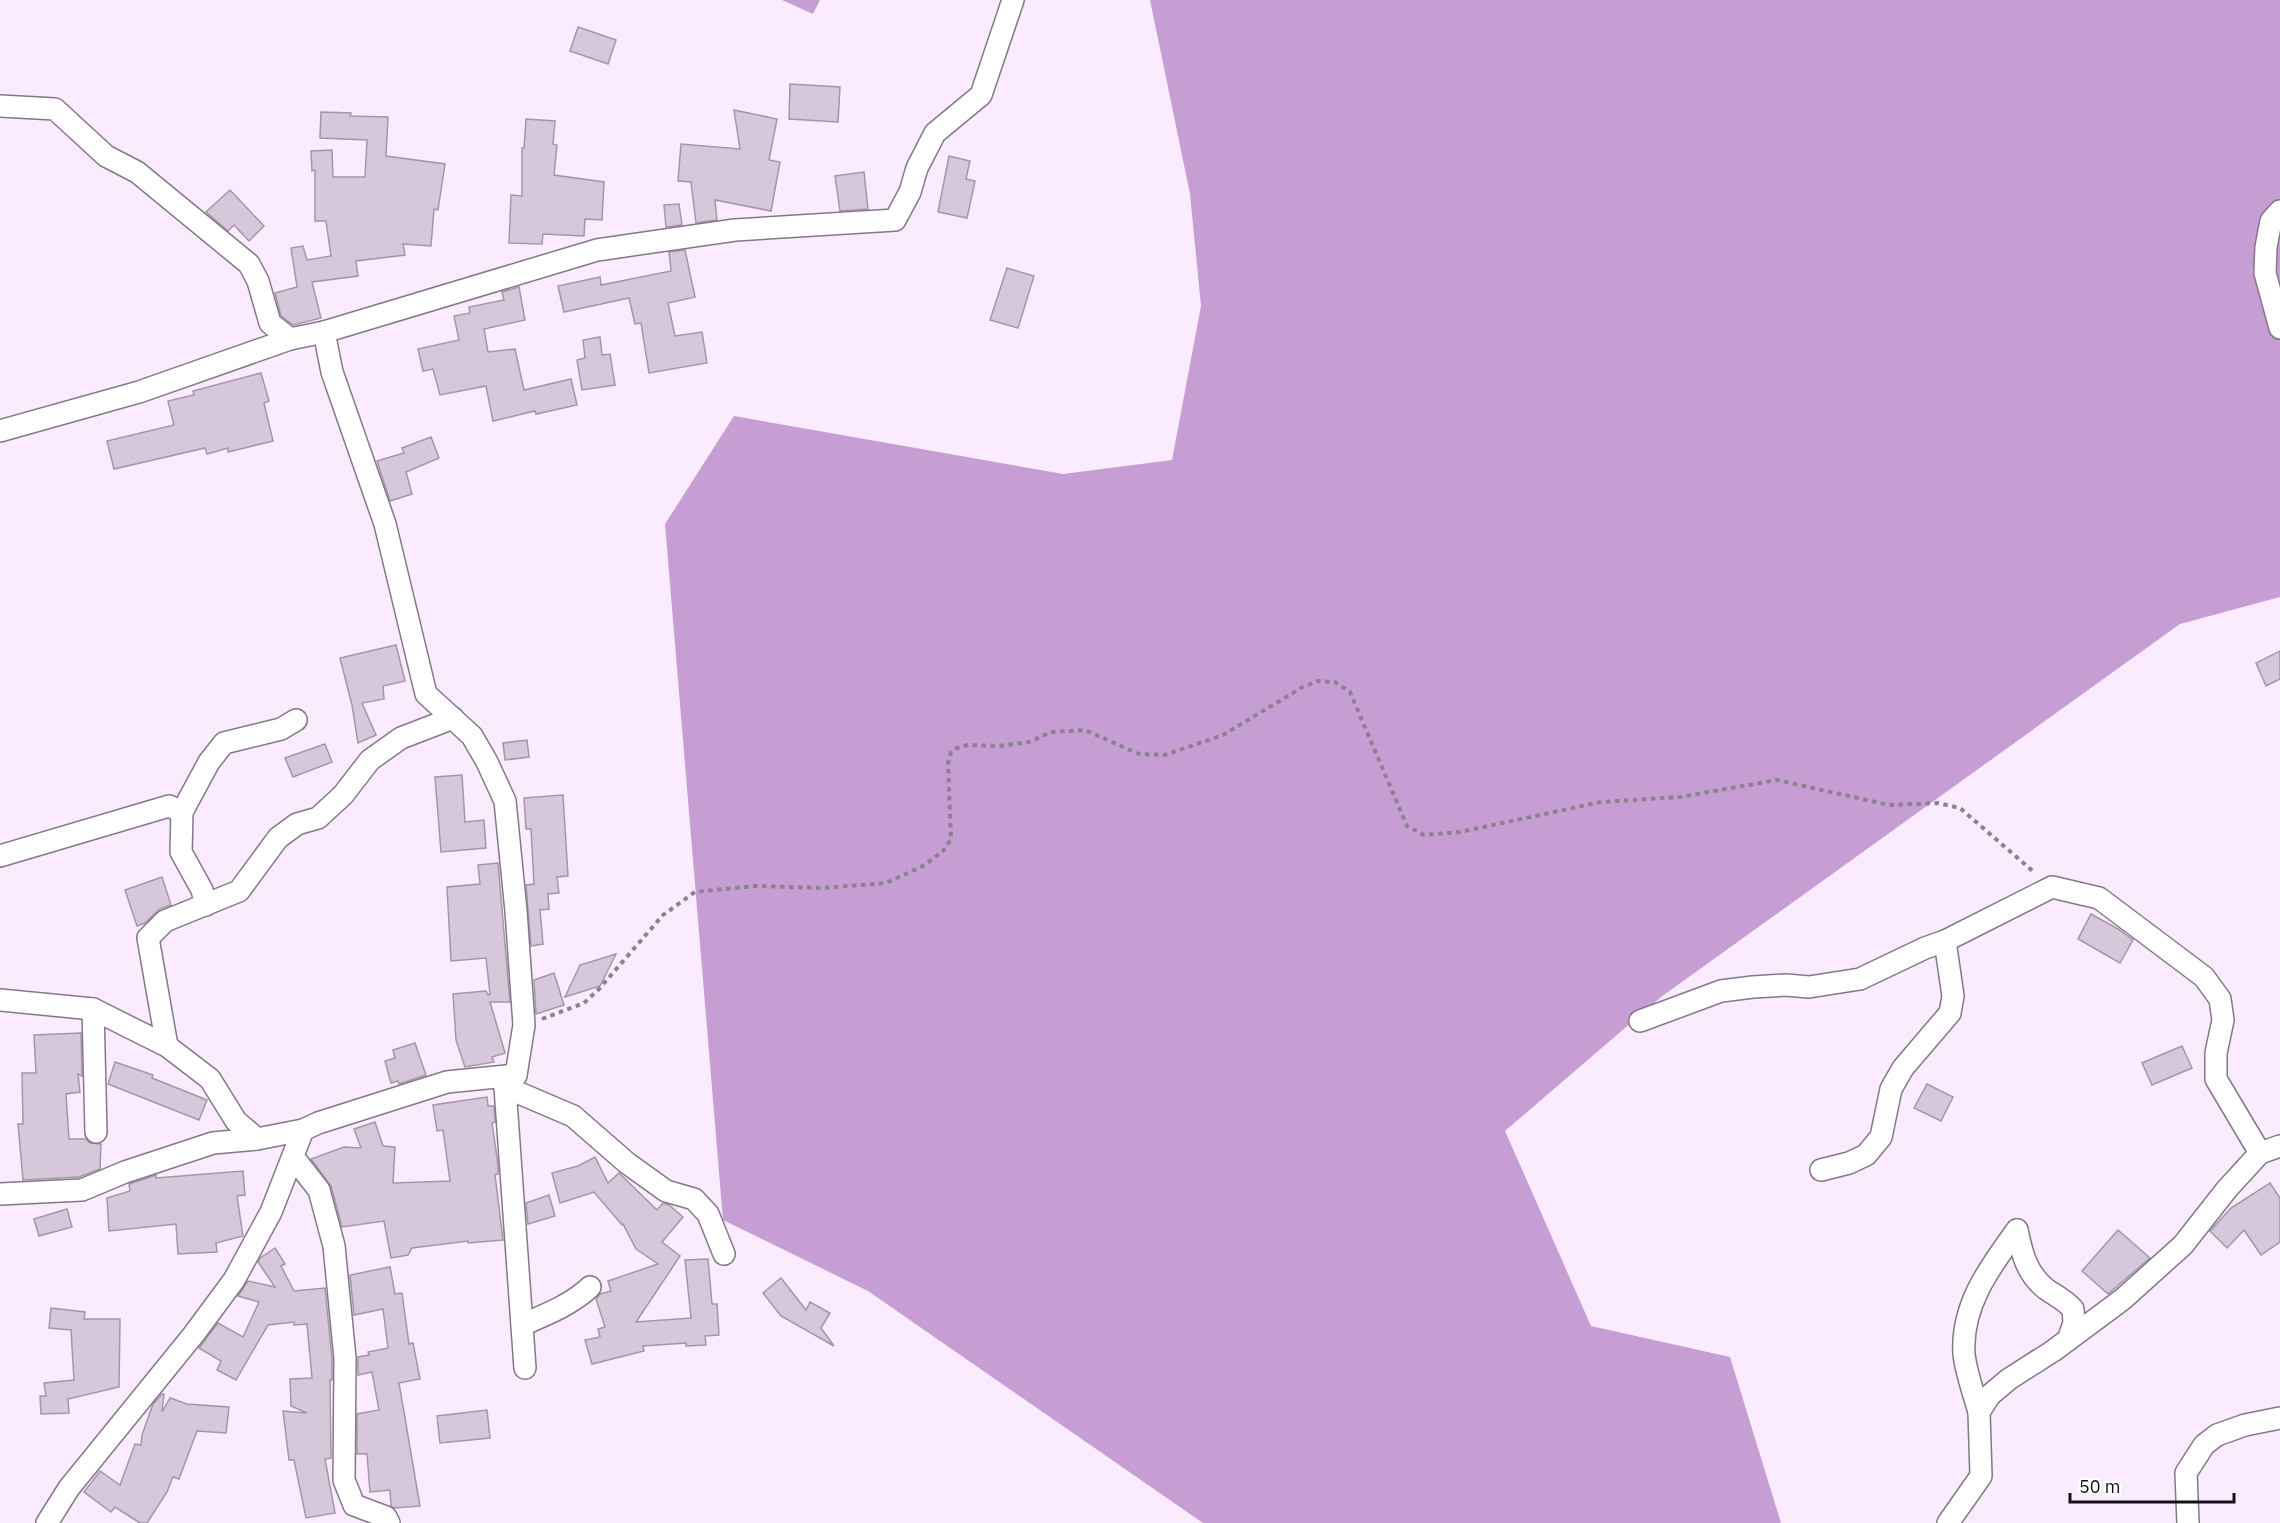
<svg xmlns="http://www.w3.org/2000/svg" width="2280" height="1523" font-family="'IBM Plex Sans',sans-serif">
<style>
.forest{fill:#c79ed3}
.building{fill:#d7c7db;stroke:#a496a9;stroke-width:1.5}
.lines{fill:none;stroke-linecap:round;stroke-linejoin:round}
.minor-casing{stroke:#857789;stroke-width:24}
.path{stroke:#8b818f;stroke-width:4;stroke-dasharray:4.5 4.5;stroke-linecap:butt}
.minor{stroke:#fff;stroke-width:21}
</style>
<rect width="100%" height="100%" fill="#faebff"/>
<g class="forest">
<polygon points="782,0 820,0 813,14"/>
<polygon points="1150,0 2280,0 2280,597 2180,624 1661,997 1505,1131 1591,1326 1730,1357 1781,1523 1203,1523 868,1291 723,1220 665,524 734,416 1063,474 1172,460 1201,306 1190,194"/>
</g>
<g class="building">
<polygon points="578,27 616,40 608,64 570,51"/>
<polygon points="790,84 840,87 838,122 789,119"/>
<polygon points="734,110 777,119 769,160 780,162 771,211 715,200 717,220 696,223 691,182 678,181 681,144 740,149"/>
<polygon points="321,112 351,113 350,116 388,117 386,156 445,164 438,210 434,209 431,246 403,244 405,255 356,261 358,276 312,282 321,318 293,325 281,316 275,293 297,287 291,248 303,246 307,260 331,256 326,221 315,221 315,170 312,171 311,151 332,150 333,177 365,177 367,140 320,138"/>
<polygon points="526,119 555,121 553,144 557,145 554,175 604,182 602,220 585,219 584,236 543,234 542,244 509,243 511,195 522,196 522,148 524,148"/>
<polygon points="949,156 970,161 966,179 975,181 967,218 938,212"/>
<polygon points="864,172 868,209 840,211 835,176"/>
<polygon points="230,190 264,226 249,241 234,225 228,231 206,212"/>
<polygon points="679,204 682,225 666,227 664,205"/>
<polygon points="685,250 695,297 668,303 675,336 702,332 707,363 649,373 641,323 635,324 629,298 564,312 558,286 600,277 601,285 671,271 669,252"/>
<polygon points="1007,268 1034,276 1018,328 990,320"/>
<polygon points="519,287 525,320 484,329 488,352 515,349 524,390 571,379 577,405 536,414 535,411 493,421 486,386 440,395 433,369 423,371 418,349 459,340 454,316 470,313 469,307 504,300 502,292"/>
<polygon points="600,337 602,355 610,354 615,385 582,390 577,360 585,358 583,340"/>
<polygon points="261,373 269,401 264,403 273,441 228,452 228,448 207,454 205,448 114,469 107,441 174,425 168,401 194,395 193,391"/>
<polygon points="431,437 439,458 406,472 412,494 390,501 377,461 404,453 402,448"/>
<polygon points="396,645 405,681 383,686 384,699 362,703 376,735 358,743 352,705 340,658"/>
<polygon points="2280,651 2280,679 2266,686 2256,663"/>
<polygon points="527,740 529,757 505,760 503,743"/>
<polygon points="325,744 332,762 293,777 285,758"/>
<polygon points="462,775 465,822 484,820 486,848 441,852 435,777"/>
<polygon points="563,795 568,876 557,877 559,893 548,894 549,909 540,910 543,944 531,946 526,885 534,884 531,829 526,829 524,798"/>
<polygon points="498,863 510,1002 490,1002 505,1053 492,1057 494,1062 465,1067 456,1040 453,994 486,991 488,995 490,994 486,958 451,961 447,887 480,884 478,865"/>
<polygon points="162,877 171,905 160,909 145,923 137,926 125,890"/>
<polygon points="2091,914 2118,929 2133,940 2120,963 2078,939"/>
<polygon points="616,954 600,986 565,997 580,965"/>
<polygon points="554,973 564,1005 536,1014 534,980"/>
<polygon points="81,1033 82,1076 78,1074 80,1092 66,1094 69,1139 86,1139 90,1143 101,1144 100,1169 79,1177 23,1180 18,1124 23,1124 22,1073 36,1073 34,1035"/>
<polygon points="415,1043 426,1075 399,1084 398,1081 391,1083 385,1061 395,1058 393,1050"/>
<polygon points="2182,1046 2192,1068 2152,1085 2142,1063"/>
<polygon points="115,1062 153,1075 152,1078 207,1100 199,1120 108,1084"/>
<polygon points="1927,1084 1953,1097 1941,1121 1914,1108"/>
<polygon points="487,1097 488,1106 494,1106 495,1122 492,1123 498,1165 498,1174 495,1175 503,1240 468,1243 468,1241 412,1248 408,1255 391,1258 384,1221 342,1227 331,1186 311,1159 344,1147 361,1148 354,1129 375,1122 383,1146 395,1147 393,1183 450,1181 443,1130 437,1131 433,1105"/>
<polygon points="595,1157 608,1183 619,1173 657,1210 663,1203 669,1205 683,1217 662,1242 680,1256 636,1322 691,1318 685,1260 708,1259 712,1304 717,1304 719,1335 705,1336 706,1345 686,1346 686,1343 643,1346 644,1351 592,1364 585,1340 600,1337 598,1329 605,1327 596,1299 600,1294 611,1291 608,1281 658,1264 636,1249 623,1224 622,1225 594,1192 560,1203 552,1173 578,1166"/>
<polygon points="243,1171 245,1195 237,1196 243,1236 216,1243 217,1252 178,1254 176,1224 109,1231 107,1198 130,1191 129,1184 156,1175 156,1178"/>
<polygon points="2270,1183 2280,1198 2280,1242 2261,1255 2244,1230 2227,1248 2210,1231 2231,1208"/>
<polygon points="549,1195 555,1216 528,1224 526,1203"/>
<polygon points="67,1209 72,1227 39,1236 34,1219"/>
<polygon points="2118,1230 2150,1258 2108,1294 2082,1271"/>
<polygon points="275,1248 285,1264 281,1266 294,1291 325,1288 332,1359 332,1380 330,1380 331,1458 325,1459 335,1513 306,1518 294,1460 289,1460 283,1411 307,1413 291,1406 290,1379 312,1378 307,1324 294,1325 294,1322 268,1325 236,1380 217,1370 221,1361 199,1348 218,1323 243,1337 259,1302 238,1296 248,1281 275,1287 258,1262 260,1258"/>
<polygon points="390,1267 395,1294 402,1293 409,1344 413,1343 420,1379 399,1383 420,1506 394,1508 391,1506 390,1490 370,1492 367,1454 357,1454 357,1414 379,1410 372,1372 358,1375 358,1357 369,1355 368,1352 388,1348 383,1309 354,1315 350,1275"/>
<polygon points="781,1278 806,1310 810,1302 830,1313 821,1328 834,1346 781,1316 763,1293"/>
<polygon points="51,1308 85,1312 84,1319 120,1319 119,1387 68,1399 69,1413 41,1414 40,1396 46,1396 44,1383 74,1380 71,1330 49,1328"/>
<polygon points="162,1394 164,1394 162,1412 170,1398 187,1404 229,1407 226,1433 197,1431 179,1479 173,1477 167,1492 147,1523 140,1523 115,1507 111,1512 84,1492 100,1471 120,1485 135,1444 141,1445 142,1435 153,1404"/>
<polygon points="487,1410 490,1438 440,1443 437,1416"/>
</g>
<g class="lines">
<g class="minor-casing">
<g id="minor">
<polyline points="0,106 55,109 106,156 137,172 249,264 258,281 270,323 290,339"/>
<polyline points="2280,211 2271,221 2266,247 2265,273 2280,328"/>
<polyline points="324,332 332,372 385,524 426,694 472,736 487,762 505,801 516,911 524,1025 516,1075 505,1087 525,1368"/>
<polyline points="0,431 139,392 290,339 324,332 597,250 735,230 895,220 910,192 917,168 935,133 981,95 1013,0"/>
<polyline points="182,812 209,762 224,743 281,729 296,720"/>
<polyline points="0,856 169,806 182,812 181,852 202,890 206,905"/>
<polyline points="0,1000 93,1009 167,1046 210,1079 236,1121 257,1139"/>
<polyline points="93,1009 96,1132"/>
<polyline points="1640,1021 1721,991 1753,987 1786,985 1809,987 1860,979 1925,948 1945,941"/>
<polyline points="167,1046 148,938 165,921 239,891 278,838 297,824 318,818 343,795 370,760 401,738 453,718"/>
<polyline points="505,1087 573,1116 627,1163 666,1191 694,1199 708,1214 724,1254"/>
<polyline points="294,1158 319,1190 334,1246 345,1358 344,1480 354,1505 386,1517 389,1523"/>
<polyline points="1821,1170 1849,1163 1866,1155 1881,1137 1891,1089 1903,1068 1950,1013 1953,996 1945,941 2052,887 2099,898 2204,977 2220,999 2223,1020 2216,1053 2216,1079 2260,1153"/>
<polyline points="0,1194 82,1190 125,1172 213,1143 257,1139 303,1130 318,1123 447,1082 516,1075"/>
<path d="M2017 1230C2022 1253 2026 1273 2046 1289 2056 1296 2065 1300 2073 1309L2074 1323 2068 1340"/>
<path d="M522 1325C545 1315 571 1305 590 1287"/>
<path d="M1979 1412C1974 1394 1966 1373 1964 1354 1961 1305 1990 1267 2017 1230"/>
<polyline points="47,1523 69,1488 194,1334 234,1280 271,1212 303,1130"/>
<polyline points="1948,1523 1981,1476 1979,1412 1990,1395 2009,1379 2053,1351 2123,1299 2183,1245 2227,1189 2260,1153 2280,1146"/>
<polyline points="2188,1523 2186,1473 2204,1445 2217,1435 2245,1425 2280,1418"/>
</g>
</g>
<polyline class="path" points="542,1019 584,1003 599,989 663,915 695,892 755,886 823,888 886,883 925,865 943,851 951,839 948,763 951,752 957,748 968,745 999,746 1029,742 1051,732 1085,730 1139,754 1165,755 1223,735 1301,688 1318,681 1335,682 1350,692 1407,826 1424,835 1460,832 1601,802 1680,797 1777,780 1889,805 1938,803 1960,808 2035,873"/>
<use href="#minor" class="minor"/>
</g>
<path d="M2070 1493v9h164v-9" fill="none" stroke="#140f16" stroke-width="3"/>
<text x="2079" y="1493" font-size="18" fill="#140f16" stroke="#ffffff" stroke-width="4.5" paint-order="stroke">50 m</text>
</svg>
